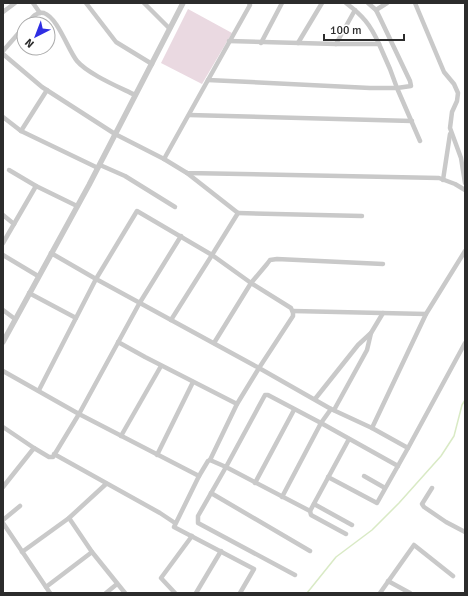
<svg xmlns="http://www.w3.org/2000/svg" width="468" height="596" font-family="Signika,sans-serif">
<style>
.pitch{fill:#ead9e1}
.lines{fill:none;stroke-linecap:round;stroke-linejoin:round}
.stream{stroke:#d9eac5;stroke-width:1.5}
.minor{stroke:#c9c9c9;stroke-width:4.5}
.tertiary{stroke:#c9c9c9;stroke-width:5.5}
</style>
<rect width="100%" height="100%" fill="#fff"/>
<polygon class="pitch" points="188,9 232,33 202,84 161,63"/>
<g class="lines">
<polyline class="stream" points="307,593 336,557 372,530 399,503 441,456 454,436 462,405 465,400"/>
<g class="minor">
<polyline points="33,3 40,13"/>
<polyline points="86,3 116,42 152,64"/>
<polyline points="144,3 169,28"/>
<polyline points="249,3 250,5 208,80 370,88 397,88 420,141"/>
<path d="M346 3C363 16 370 24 379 44"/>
<polyline points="415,3 444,72 454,84 458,93 457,101 452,112 450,128 461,158 465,183"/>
<polyline points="376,10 387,3"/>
<polyline points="3,12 15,3"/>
<path d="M27 24C31 19 36 11 44 13 58 18 68 50 77 61 88 74 119 87 135 95"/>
<polyline points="229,41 336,44 379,44 390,69 397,88 411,86 410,81 380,18 376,10 368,3"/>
<polyline points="261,43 282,3"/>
<polyline points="298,43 322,3"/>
<polyline points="336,44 355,10"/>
<polyline points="3,51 24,27"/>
<polyline points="3,54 42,87 115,134 164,159 208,80"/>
<polyline points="189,115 412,121"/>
<polyline points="3,117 21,131 98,168"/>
<polyline points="21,131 47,90"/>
<polyline points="164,159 187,173 439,178 455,184 465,190"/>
<polyline points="100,165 125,176 175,207"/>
<polyline points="9,170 36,186 77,206"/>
<polyline points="443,180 450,134"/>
<polyline points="238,213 362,216"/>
<polyline points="3,215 14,224"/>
<polyline points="3,243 36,186"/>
<polyline points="51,253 96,279 137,211 212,255 238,213 187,173"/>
<polyline points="3,255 38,276"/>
<polyline points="29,293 76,318"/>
<polyline points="3,310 15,319"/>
<polyline points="293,311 426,314"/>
<polyline points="171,320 212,255 251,283 291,308 293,313 293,316 259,368 237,404 210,460"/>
<polyline points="118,342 145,357 237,404"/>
<polyline points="214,343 251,283 267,264 270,260 277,259 383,264"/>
<polyline points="3,371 79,414 199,476 208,461 210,460 226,467 265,395 268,395 321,423 331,409"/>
<polyline points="39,390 96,279 259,368 331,409 372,428 426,314 465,251"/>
<polyline points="315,399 358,345 371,333"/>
<polyline points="334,410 367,350 371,333 383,313"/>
<polyline points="3,427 34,448"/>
<polyline points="121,436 161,366"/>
<polyline points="408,448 465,343"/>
<polyline points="54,454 160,513 175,523"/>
<polyline points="157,455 193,382"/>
<polyline points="199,476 174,527 254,569 240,593"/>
<polyline points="364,476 385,488"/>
<polyline points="328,477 377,503 408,448 372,428"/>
<polyline points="255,483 294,410"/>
<polyline points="3,487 34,448 49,457 53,457 79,414 139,304 181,236"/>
<polyline points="432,488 422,504 424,507 446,522 465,532"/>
<polyline points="211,493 310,551"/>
<polyline points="282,497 321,423 398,466"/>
<polyline points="314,504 352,525"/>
<polyline points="310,511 349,439"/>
<polyline points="69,518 92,552 125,593"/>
<polyline points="3,520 20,506"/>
<polyline points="3,523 50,593"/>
<polyline points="22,552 69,518 106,484"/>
<polyline points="295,575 198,523 198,516 226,467 310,511 311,515 346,534"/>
<polyline points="388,581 410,593"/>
<polyline points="46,587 92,552"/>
<polyline points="106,593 117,584"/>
<polyline points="175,593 161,578 192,536"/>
<polyline points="196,593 221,551"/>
<polyline points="380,593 414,545 453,576"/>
</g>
<polyline class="tertiary" points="3,342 89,185 183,3"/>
</g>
<rect width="468" height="596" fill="none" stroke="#2c2c2c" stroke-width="8"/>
<g transform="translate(36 36) rotate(222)"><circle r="19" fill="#ffffff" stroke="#ababab"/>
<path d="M0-3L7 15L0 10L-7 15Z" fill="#2f2ee3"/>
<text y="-6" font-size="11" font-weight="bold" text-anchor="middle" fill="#2c2c2c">N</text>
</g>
<path d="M324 34v6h80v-6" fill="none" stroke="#2c2c2c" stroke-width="2"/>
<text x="330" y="34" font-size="12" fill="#2c2c2c" stroke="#ffffff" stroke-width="3" paint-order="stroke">100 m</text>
</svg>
